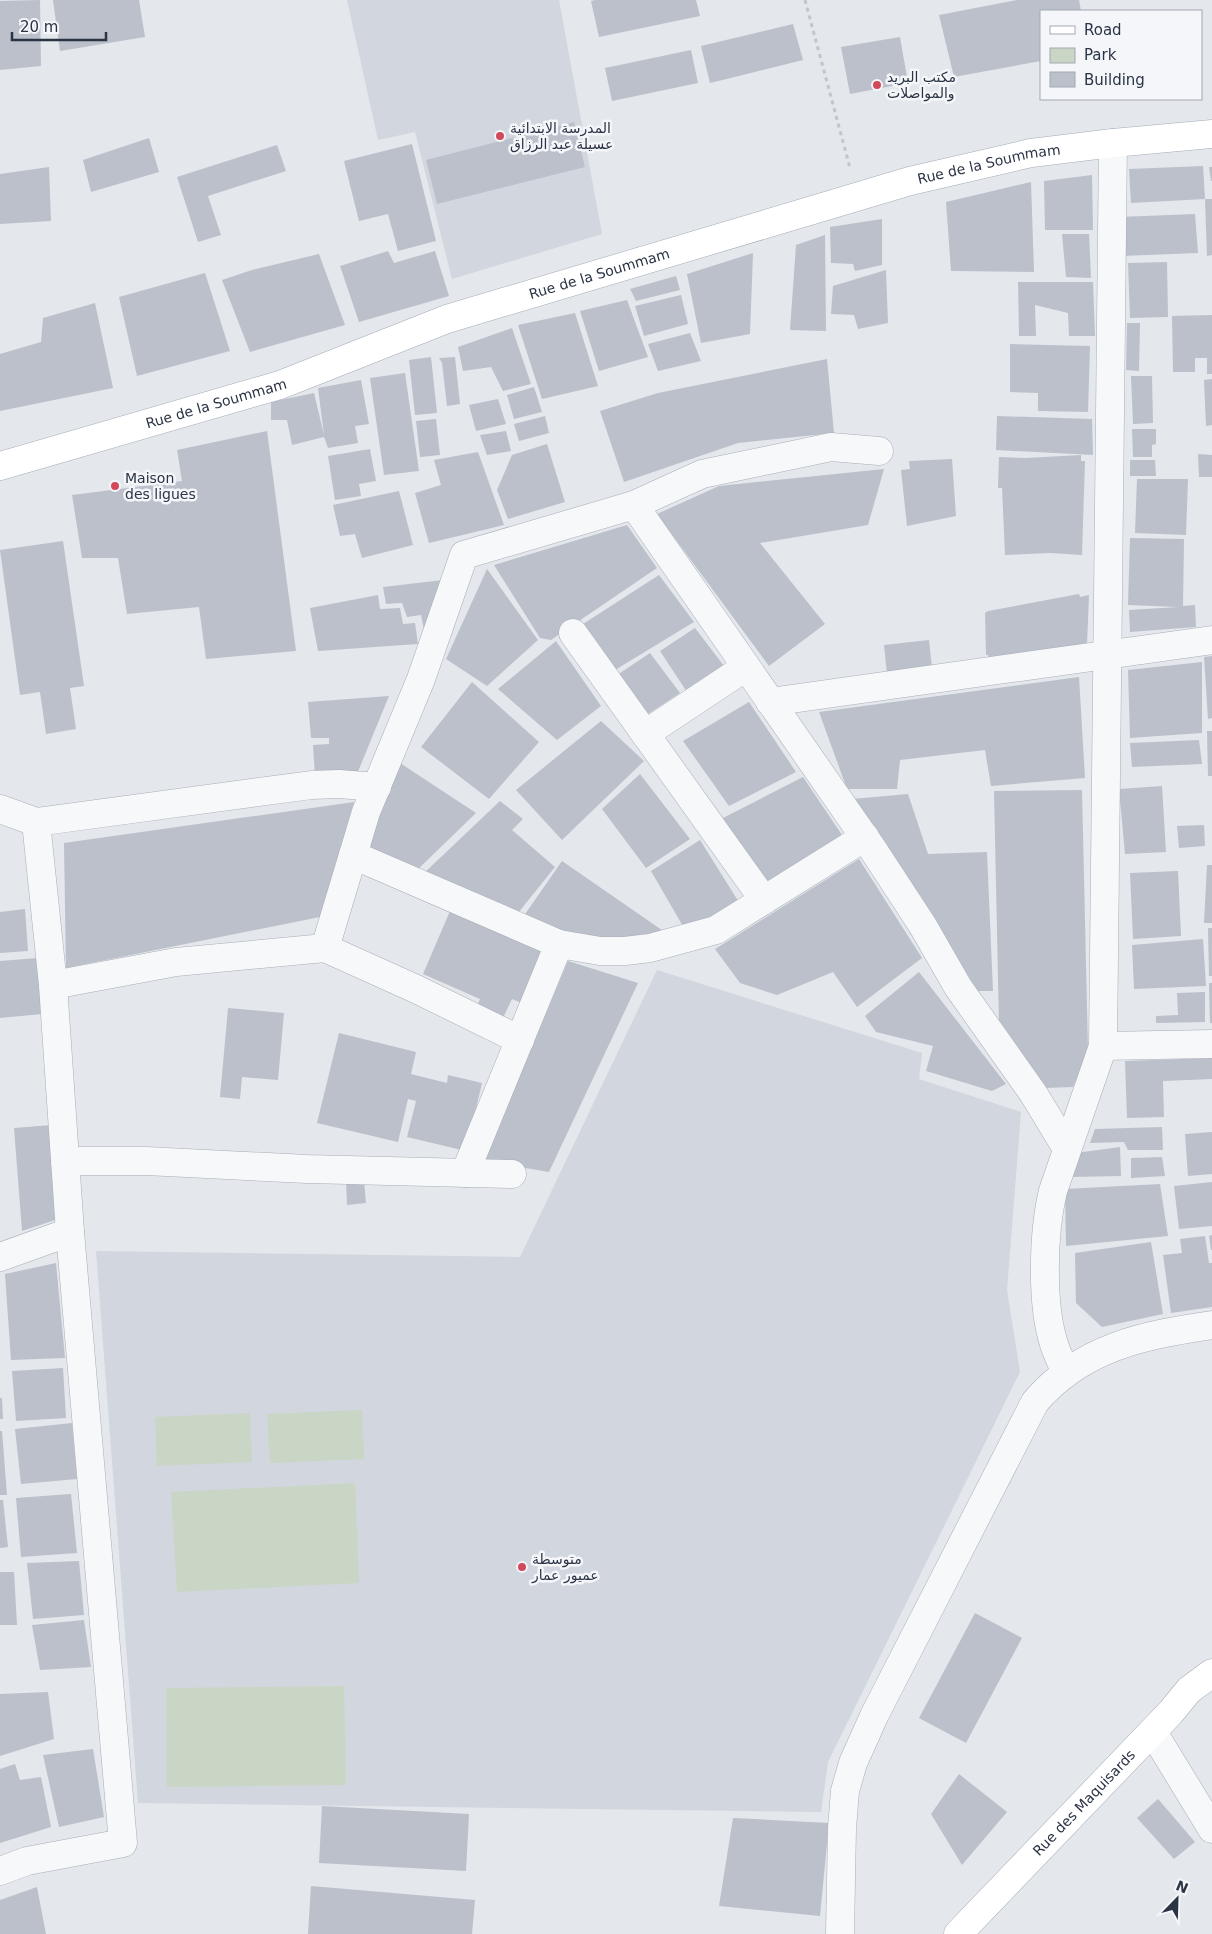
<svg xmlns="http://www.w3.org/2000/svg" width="1212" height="1934" font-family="'DejaVu Sans','Noto Sans Arabic',sans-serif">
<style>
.built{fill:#d2d6de}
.green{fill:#c9d6c5}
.building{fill:#bbc0ca}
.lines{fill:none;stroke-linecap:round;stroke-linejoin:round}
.minor-casing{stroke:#a9aeb7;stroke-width:29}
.secondary-casing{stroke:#a9aeb7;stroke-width:29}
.primary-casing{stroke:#a3abb8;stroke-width:29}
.path{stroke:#c2c5cb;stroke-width:3;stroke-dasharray:4 4;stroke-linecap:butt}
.minor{stroke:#f7f8fa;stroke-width:28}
.secondary{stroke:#fff;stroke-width:28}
.primary{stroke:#fff;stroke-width:28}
.poi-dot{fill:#d1495b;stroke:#f4f6f9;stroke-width:2}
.labels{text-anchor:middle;stroke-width:5;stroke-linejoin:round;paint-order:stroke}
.poi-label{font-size:14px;fill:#2b3445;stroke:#f4f6f9;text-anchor:start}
.street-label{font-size:14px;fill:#2b3445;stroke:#f4f6f9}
</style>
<rect width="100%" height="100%" fill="#e4e7ec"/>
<g class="built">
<polygon points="347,0 559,0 602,234 452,279 415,132 378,140"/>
<polygon points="657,970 922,1053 919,1079 1021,1112 1007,1290 1020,1372 828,1762 821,1812 138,1803 96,1251 520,1257"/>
</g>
<g class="green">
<polygon points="362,1410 364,1459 270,1463 267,1414"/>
<polygon points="250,1413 252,1462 157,1466 155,1417"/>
<polygon points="355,1483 359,1583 177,1592 171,1492"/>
<polygon points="344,1686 346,1785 167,1787 166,1688"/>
</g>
<g class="building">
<polygon points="40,0 41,66 0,70 0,1"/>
<polygon points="53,0 139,0 145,37 60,51"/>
<polygon points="595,0 696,0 700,16 599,37 591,1"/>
<polygon points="1017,0 1079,0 1081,11 1041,11 1041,61 954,77 939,15"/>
<polygon points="793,24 803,60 710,83 701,46"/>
<polygon points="900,37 908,83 850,94 841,47"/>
<polygon points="691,50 698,83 612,101 605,68"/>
<polygon points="574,122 585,167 437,204 426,160"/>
<polygon points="149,138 159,172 91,192 83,160"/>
<polygon points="412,144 436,241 398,251 388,214 359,221 344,161"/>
<polygon points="277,145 286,171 208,196 221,235 198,242 177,177"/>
<polygon points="1203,166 1205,199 1131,203 1129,169"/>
<polygon points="49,167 51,221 0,224 0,174"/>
<polygon points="1209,167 1212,167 1212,181 1211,181"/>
<polygon points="1092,175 1093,230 1045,230 1044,181"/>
<polygon points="1031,182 1034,272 951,271 946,202"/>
<polygon points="1205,199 1212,199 1212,255 1207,256"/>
<polygon points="1195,214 1198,253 1121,256 1119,217"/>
<polygon points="882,219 882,265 855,271 853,264 831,263 830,227"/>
<polygon points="1062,234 1089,234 1091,278 1066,277"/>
<polygon points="825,235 826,331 790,330 796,245"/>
<polygon points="388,251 394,263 435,251 449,296 359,322 340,266"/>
<polygon points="753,253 750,334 701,343 687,274"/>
<polygon points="319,254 345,325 250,352 222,280 252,270"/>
<polygon points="1167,262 1168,317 1130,318 1128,263"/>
<polygon points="886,270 888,323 858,329 854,315 831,314 833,286"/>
<polygon points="205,273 230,351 137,376 119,297"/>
<polygon points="676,276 680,290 636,301 630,289"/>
<polygon points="1018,282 1093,282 1095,336 1069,336 1068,313 1035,305 1036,336 1019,336"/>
<polygon points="681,295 688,324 644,336 635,306"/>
<polygon points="627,300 648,357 599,371 580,311"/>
<polygon points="95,303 113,388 0,411 0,354 41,342 43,318"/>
<polygon points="575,313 598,386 542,399 518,325"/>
<polygon points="1212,315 1212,374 1207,374 1207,358 1195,358 1195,372 1173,372 1172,316"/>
<polygon points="1127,323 1140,323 1139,371 1126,370"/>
<polygon points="512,328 531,384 503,391 491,367 463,371 458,347"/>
<polygon points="690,333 701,361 658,371 648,344"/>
<polygon points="1010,344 1090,346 1088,412 1038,411 1038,393 1010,392"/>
<polygon points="431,357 437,413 415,415 409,360"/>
<polygon points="455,357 460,404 447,406 442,363 439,358"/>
<polygon points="827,359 834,433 738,443 624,482 600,411 658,393"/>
<polygon points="405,373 419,471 384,475 370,378"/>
<polygon points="1131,376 1152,376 1153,423 1133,424"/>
<polygon points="1212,379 1212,425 1206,426 1204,380"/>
<polygon points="361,380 369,424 355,426 358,443 328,448 324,437 292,445 287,420 271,420 271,402 314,393 324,435 318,388"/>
<polygon points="534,387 542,412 514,419 507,395"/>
<polygon points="498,399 506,424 476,431 469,405"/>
<polygon points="545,416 549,433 519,441 514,424"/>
<polygon points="997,416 1092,419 1093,455 996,450"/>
<polygon points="436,419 440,455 420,457 416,421"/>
<polygon points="1132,429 1156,429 1156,444 1152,445 1152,457 1133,457"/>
<polygon points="267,431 296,651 206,659 199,607 127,614 118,558 82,558 72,495 182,481 177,450"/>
<polygon points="506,431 511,451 487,455 480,435"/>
<polygon points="547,444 565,502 508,519 497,490 512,455"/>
<polygon points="370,449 376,481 359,484 361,496 335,500 328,456"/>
<polygon points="478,452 504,525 429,543 415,493 441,485 434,460"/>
<polygon points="1198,454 1212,455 1212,477 1199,477"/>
<polygon points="1081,455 1081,461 1085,461 1082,555 1050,553 1005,555 1002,488 998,488 999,457 1026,458"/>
<polygon points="952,459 956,516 907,526 901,470 910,469 909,461"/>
<polygon points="1130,460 1155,460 1156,476 1130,476"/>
<polygon points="884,469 868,525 760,543 825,624 769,666 657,514 719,486"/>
<polygon points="1137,479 1188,479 1186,535 1135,533"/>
<polygon points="399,491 413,545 362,558 355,534 340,536 333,505"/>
<polygon points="627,525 657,568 551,640 540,638 494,565"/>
<polygon points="1130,538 1184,539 1183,606 1195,605 1196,627 1130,632 1129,610 1178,607 1128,605"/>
<polygon points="63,541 84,686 70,688 76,729 46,734 40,692 20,695 0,550"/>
<polygon points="487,569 538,640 487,686 446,659"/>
<polygon points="659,575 694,622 615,670 583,624"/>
<polygon points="443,580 426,639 421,615 407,617 402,603 386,604 383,587"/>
<polygon points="1079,594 1080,597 1089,595 1087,644 989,661 988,655 986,655 985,613 988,611"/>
<polygon points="378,595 380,609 400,608 403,624 415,623 418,644 318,651 310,608"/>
<polygon points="695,628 727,670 687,692 660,651"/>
<polygon points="929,640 932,668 887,674 884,645"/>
<polygon points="556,641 601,706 557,740 498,689"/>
<polygon points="650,653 680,693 645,716 617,675"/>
<polygon points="1212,656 1212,718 1208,719 1204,657"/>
<polygon points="1202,662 1202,733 1130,738 1128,670"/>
<polygon points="1079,677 1085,778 991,786 985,750 900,760 897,789 847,789 819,712"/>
<polygon points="472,682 539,742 489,799 421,747"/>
<polygon points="389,696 357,774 315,777 313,745 329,744 329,738 311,738 308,702"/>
<polygon points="749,702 796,772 729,806 683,741"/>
<polygon points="601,721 644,761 562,840 516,790"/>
<polygon points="1207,731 1212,731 1212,776 1208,776"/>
<polygon points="1199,740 1202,764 1132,767 1130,743"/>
<polygon points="400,763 476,813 413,874 361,848"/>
<polygon points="640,774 690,839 646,868 602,809"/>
<polygon points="803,777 846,841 767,890 723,818"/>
<polygon points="1162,786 1166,852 1125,854 1119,789"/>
<polygon points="1082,790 1088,1051 1073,1087 1044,1088 999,1024 994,791"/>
<polygon points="908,794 928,854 987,852 993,991 978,991 852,799"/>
<polygon points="500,801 523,819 512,830 555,867 514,918 421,876"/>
<polygon points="354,802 320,917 66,968 64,843"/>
<polygon points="1204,825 1205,846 1179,848 1177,826"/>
<polygon points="700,840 740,904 684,928 651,871"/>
<polygon points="859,859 922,958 857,1007 833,972 777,995 740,983 715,949"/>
<polygon points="562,861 672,937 571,938 521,920"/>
<polygon points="1207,865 1212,865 1212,923 1204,923"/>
<polygon points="1178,871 1181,936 1133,939 1130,873"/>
<polygon points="453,904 554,948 529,1006 512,999 502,1020 476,1009 480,999 423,974"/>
<polygon points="25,909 28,951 0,953 0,912"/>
<polygon points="1208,928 1212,928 1212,976 1209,976"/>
<polygon points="1203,939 1206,986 1134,989 1132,945"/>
<polygon points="38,958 42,1014 0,1018 0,961"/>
<polygon points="568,961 638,983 549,1172 484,1161"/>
<polygon points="919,972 1006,1084 992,1091 926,1071 933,1046 876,1032 865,1016"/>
<polygon points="1209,983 1212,983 1212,1023 1210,1023"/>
<polygon points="1205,992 1205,1022 1156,1023 1156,1016 1178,1015 1177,993"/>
<polygon points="228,1008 284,1013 278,1080 242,1077 240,1099 220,1097"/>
<polygon points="339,1033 416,1052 411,1074 447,1083 448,1075 482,1083 466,1151 407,1137 416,1101 408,1099 398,1142 317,1123"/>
<polygon points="1212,1058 1212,1079 1163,1081 1164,1117 1127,1118 1125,1061"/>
<polygon points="52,1125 58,1219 22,1231 14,1128"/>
<polygon points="1162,1127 1163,1150 1128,1150 1124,1142 1090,1143 1095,1129"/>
<polygon points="1212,1132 1212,1174 1188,1176 1185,1134"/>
<polygon points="1120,1147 1121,1176 1070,1177 1076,1153"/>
<polygon points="1162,1157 1165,1176 1131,1178 1131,1158"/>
<polygon points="364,1180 366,1203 347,1205 346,1181"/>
<polygon points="1212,1182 1212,1226 1179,1229 1174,1186"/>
<polygon points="1160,1184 1168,1236 1066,1246 1065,1189"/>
<polygon points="1212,1235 1212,1250 1211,1250 1209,1236"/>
<polygon points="1205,1236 1209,1263 1212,1263 1212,1307 1171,1313 1163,1255 1182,1253 1180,1239"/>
<polygon points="1151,1242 1163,1314 1102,1327 1076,1303 1075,1253"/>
<polygon points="56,1263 65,1358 11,1360 5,1274"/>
<polygon points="63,1368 66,1418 16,1421 12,1371"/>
<polygon points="0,1398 2,1398 3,1419 0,1419"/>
<polygon points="72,1423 77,1479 21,1484 15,1429"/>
<polygon points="0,1431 2,1431 7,1495 0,1495"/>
<polygon points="71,1494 77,1553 21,1557 16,1498"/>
<polygon points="0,1500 3,1500 8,1547 0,1548"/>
<polygon points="79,1561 84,1615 33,1619 27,1563"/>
<polygon points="0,1572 14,1572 17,1625 0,1625"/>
<polygon points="975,1613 1022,1638 966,1743 919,1718"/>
<polygon points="84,1620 91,1667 40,1670 32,1625"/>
<polygon points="48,1692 54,1739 0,1756 0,1694"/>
<polygon points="93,1749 104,1817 59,1827 43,1755"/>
<polygon points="15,1764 20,1780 41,1777 51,1827 0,1843 0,1769"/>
<polygon points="959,1774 1007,1812 962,1865 931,1814"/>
<polygon points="1158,1799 1195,1842 1174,1859 1137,1818"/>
<polygon points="322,1806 469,1814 466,1871 319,1863"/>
<polygon points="733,1818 829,1823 820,1916 719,1906"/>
<polygon points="311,1886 475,1900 472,1934 308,1934"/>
<polygon points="37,1887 46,1934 0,1934 0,1900"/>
</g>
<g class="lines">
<g class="minor-casing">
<g id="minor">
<polyline points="634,505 872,848 923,926 958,987 1033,1093 1067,1149"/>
<polyline points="573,633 764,900"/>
<polyline points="770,702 1212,640"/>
<polyline points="645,734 746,667"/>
<polyline points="0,809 36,822 311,785 339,784 377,787"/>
<polyline points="353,855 559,944 600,951 625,951 650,948 716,930 865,837"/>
<polyline points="325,948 366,812 421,679 464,555 634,505 702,474 831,447 879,451"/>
<polyline points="53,985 176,962 325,948 416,989 520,1040"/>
<polyline points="1103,1046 1212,1044"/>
<polyline points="65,1161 146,1161 307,1169 512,1174"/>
<polyline points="465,1173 559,944"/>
<polyline points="0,1257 70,1232"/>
<path d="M1066 1373C1062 1363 1057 1354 1054 1344 1041 1304 1043 1232 1053 1191L1103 1046 1113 143"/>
<polyline points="1153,1732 1212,1829"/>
<polyline points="0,1871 27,1861 123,1843 70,1232 53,985 36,822"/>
<path d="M840 1934 842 1828 845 1791 853 1763 874 1716 1035 1402C1082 1347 1144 1335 1212 1325"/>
</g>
</g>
<g class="secondary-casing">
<g id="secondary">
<path id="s1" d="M958 1934 1171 1712 1189 1690 1212 1673"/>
</g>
</g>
<g class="primary-casing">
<g id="primary">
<path id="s2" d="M0 466 280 385 447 319 910 181 1031 153 1113 143 1212 134"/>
</g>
</g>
<polyline class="path" points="805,0 850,168"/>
<use href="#minor" class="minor"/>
<use href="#secondary" class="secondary"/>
<use href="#primary" class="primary"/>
</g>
<g class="poi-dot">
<circle cx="877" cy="85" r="5"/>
<circle cx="500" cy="136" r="5"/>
<circle cx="115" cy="486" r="5"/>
<circle cx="522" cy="1567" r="5"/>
</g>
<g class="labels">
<g class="poi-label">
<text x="887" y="82">مكتب البريد<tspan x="887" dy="16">والمواصلات</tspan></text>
<text x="510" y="133">المدرسة الابتدائية<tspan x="510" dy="16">عسيلة عبد الرزاق</tspan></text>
<text x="125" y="483">Maison<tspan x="125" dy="16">des ligues</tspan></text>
<text x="532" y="1564">متوسطة<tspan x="532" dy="16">عميور عمار</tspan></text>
</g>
<g class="street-label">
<text dy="5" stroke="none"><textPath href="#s2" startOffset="1035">Rue de la Soummam</textPath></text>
<text dy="5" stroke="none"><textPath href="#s2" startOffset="630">Rue de la Soummam</textPath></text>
<text dy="5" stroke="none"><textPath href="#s2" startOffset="225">Rue de la Soummam</textPath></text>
<text dy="5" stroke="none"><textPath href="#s1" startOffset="182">Rue des Maquisards</textPath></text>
</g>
</g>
<rect x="1040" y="10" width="162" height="90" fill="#f4f6f9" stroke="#a4a8b1"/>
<rect x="1050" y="26" width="25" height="8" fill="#ffffff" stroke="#a4a8b1"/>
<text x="1084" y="35" font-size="15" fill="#2b3445">Road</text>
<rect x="1050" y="48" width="25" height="15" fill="#c9d6c5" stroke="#a4a8b1"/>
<text x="1084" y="60" font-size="15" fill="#2b3445">Park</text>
<rect x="1050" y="72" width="25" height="15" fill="#bbc0ca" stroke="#a4a8b1"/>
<text x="1084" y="85" font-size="15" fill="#2b3445">Building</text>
<g transform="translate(1177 1899) rotate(23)" stroke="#f4f6f9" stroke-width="4" paint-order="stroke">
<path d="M0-4L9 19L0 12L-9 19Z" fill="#2b3445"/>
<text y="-8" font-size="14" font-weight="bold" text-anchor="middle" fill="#2b3445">N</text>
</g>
<path d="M12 32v8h94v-8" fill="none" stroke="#2b3445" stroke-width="2.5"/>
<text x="20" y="32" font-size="15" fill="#2b3445" stroke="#f4f6f9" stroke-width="4" paint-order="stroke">20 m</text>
</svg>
